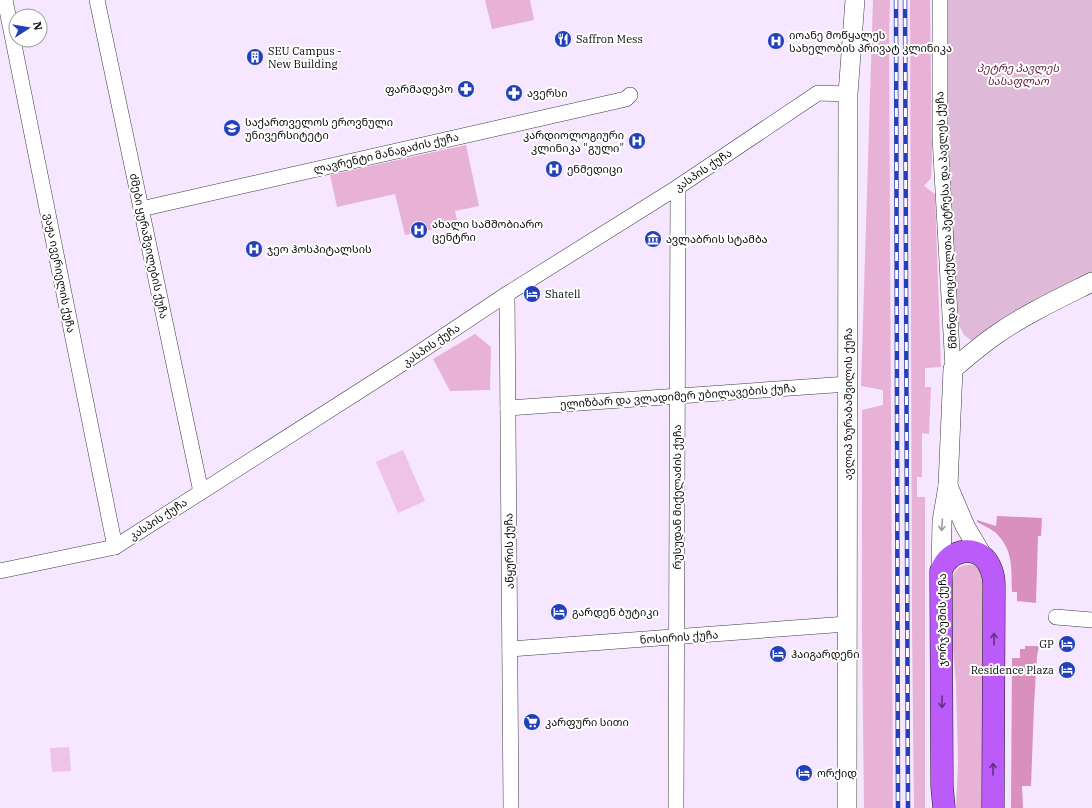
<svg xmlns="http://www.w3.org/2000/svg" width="1092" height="808" font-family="'IBM Plex Serif','Noto Sans Georgian',serif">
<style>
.green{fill:#e8b1d6}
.forest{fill:#d990bc}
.cemetery{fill:#dfbad8}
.pitch{fill:#efc3e7}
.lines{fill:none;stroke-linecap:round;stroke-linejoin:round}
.minor-casing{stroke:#3d3d3d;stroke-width:16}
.tertiary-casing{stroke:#3d3d3d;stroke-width:20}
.primary-casing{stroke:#1b1b1b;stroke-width:23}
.minor{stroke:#fff;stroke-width:15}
.tertiary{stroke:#fff;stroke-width:19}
.primary{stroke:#bb5bfa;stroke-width:22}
.rail-casing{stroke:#2240b9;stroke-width:4.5}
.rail{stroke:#fff;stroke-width:3;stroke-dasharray:9;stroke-linecap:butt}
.oneway{stroke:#9d9d9d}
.oneway2{stroke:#623282}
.labels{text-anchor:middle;stroke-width:4;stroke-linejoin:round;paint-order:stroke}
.poi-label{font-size:11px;fill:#0a0a0a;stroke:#fff;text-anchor:start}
.park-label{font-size:11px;font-style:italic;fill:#601b34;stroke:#fff}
.street-label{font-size:11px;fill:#0a0a0a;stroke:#fff}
</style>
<rect width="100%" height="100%" fill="#f6e6ff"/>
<g class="green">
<polygon points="485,0 530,0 534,20 492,29"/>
<polygon points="873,0 890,0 889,38 893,808 864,808 862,629 862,410 883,405 883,390 861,386"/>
<polygon points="910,0 930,0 932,159 931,178 924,186 935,194 941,367 925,368 925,387 931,387 929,434 922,433 922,477 917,477 917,497 925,497 925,808 914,808 912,623"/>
<polygon points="466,145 479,206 455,211 458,224 405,235 395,194 337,207 330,175"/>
<polygon points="475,334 491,347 490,390 450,391 433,359"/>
<path d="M967 565H975L983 574 986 808H956L958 761 956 685 953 649 952 582C953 572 957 566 967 565Z"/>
</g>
<g class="forest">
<path d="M997 516 1042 518 1041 536H1038L1036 603 1017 601V592H1012C1011 569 1014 551 996 533 991 529 983 525 977 522V520L996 526Z"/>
<polygon points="1025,646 1039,646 1037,656 1034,705 1031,786 1022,786 1023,808 1011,808 1012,658 1020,658 1020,649 1025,649"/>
</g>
<polygon class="cemetery" points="944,0 1092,0 1092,276 972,341 964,335 959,325 953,238 943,71"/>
<g class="pitch">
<polygon points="403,450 425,501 398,513 376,462"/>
<polygon points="69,747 71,771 52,772 50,748"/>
</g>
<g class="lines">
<g class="minor-casing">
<g id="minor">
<polyline points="5,0 115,547"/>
<polyline points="97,0 201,492"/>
<polyline points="940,0 940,137 953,369"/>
<polyline points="141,209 626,99 630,95"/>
<polyline points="507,294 511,808"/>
<polyline points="508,408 848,384"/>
<polyline points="0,571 115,547 408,360 507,294 678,187 818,93 848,94"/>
<polyline points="1056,617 1092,620"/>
<polyline points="510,649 847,624"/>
<polyline points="676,808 678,187"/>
</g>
</g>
<g class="tertiary-casing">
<g id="tertiary">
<polyline points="948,486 965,526 985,560"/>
<path d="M941 571 942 521 948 486 953 369C967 357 981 345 997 334 1026 314 1060 298 1092 282"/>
<polyline points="847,808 848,94 855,0"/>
</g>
</g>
<g class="primary-casing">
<path id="primary" d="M944 808 942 786 941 571C950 546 982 544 991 569 993 574 994 580 994 585L993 808"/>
</g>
<use href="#minor" class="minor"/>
<use href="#tertiary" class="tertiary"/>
<use href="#primary" class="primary"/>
<g class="rail-casing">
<g id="rail">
<polyline points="896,0 898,808"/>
<polyline points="905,0 908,808"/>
</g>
</g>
<use href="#rail" class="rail"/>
</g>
<defs><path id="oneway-shaft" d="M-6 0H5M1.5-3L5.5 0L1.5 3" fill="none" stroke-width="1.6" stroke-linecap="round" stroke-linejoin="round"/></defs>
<use class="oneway" href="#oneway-shaft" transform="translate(942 525) rotate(94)"/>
<g class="oneway2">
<use href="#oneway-shaft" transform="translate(994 639) rotate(-90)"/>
<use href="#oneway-shaft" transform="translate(942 702) rotate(90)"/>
<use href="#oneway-shaft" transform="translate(993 769) rotate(-90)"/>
</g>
<defs>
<g id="restaurant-disc" transform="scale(0.9)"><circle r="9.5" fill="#2240b9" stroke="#fff"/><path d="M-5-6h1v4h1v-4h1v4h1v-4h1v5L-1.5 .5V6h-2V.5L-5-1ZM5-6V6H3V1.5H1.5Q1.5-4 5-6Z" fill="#fff"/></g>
<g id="hospital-disc" transform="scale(0.9)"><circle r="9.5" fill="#2240b9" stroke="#fff"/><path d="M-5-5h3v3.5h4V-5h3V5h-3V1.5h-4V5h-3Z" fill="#fff"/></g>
<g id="building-disc" transform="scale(0.9)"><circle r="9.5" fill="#2240b9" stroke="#fff"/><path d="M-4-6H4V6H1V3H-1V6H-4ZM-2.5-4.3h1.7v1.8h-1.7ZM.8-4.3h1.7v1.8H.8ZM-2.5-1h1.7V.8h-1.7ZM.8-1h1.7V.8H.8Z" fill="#fff"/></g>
<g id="pharmacy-disc" transform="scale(0.9)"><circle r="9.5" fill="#2240b9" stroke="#fff"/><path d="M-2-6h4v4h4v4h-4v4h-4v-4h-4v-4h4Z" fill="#fff"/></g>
<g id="university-disc" transform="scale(0.9)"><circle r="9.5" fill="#2240b9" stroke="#fff"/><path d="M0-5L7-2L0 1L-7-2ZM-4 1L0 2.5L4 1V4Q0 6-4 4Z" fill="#fff"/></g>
<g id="museum-disc" transform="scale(0.9)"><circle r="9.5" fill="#2240b9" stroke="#fff"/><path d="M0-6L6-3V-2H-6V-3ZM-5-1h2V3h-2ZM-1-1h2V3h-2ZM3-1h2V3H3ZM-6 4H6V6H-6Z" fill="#fff"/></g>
<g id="hotel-disc" transform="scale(0.9)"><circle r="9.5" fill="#2240b9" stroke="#fff"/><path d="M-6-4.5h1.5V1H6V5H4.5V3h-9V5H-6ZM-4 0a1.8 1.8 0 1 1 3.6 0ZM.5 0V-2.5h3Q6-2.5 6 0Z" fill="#fff"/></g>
<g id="supermarket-disc" transform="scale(0.9)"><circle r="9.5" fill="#2240b9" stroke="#fff"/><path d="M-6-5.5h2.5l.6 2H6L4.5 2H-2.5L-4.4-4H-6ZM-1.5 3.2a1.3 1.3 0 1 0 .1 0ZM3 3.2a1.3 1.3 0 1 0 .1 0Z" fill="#fff"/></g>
</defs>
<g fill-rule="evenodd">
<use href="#restaurant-disc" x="563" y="39"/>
<use href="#hospital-disc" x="776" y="41"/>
<use href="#building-disc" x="255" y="57"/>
<use href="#pharmacy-disc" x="466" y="89"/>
<use href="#pharmacy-disc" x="514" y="93"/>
<use href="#university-disc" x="232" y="128"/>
<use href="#hospital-disc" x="637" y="141"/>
<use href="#hospital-disc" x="554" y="169"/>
<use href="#hospital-disc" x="419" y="230"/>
<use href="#museum-disc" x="653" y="239"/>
<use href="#hospital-disc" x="254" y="249"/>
<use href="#hotel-disc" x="532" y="294"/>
<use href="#hotel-disc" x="559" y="612"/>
<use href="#hotel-disc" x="1067" y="644"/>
<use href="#hotel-disc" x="778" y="654"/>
<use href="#hotel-disc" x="1067" y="670"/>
<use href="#supermarket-disc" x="532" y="722"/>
<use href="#hotel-disc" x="804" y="773"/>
</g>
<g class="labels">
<g class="poi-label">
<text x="789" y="39">იოანე მოწყალეს<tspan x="789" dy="13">სახელობის პრივატ კლინიკა</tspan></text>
<text x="576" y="43">Saffron Mess</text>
<text x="268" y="55">SEU Campus -<tspan x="268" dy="13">New Building</tspan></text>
<text x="453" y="93" text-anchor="end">ფარმადეპო</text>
<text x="527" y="97">ავერსი</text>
<text x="245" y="126">საქართველოს ეროვნული<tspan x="245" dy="13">უნივერსიტეტი</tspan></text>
<text x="624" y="139" text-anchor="end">კარდიოლოგიური<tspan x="624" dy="13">კლინიკა "გული"</tspan></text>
<text x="567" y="173">ენმედიცი</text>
<text x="432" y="228">ახალი სამშობიარო<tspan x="432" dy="13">ცენტრი</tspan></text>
<text x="666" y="243">ავლაბრის სტამბა</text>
<text x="267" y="253">ჯეო ჰოსპიტალსის</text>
<text x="545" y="298">Shatell</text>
<text x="572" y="616">გარდენ ბუტიკი</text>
<text x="1054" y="648" text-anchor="end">GP</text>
<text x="791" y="658">ჰაიგარდენი</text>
<text x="1054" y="674" text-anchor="end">Residence Plaza</text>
<text x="545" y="726">კარფური სითი</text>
<text x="817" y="777">ორქიდ</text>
</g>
<g class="park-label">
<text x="1018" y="72">პეტრე პავლეს<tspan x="1018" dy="13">სასაფლაო</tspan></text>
</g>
<g class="street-label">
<text transform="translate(386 153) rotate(-13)" y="4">ლავრენტი მანაგაძის ქუჩა</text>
<text transform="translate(703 170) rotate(-34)" y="4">კასპის ქუჩა</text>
<text transform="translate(946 220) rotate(-93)" y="4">წმინდა მოციქულთა პეტრესა და პავლეს ქუჩა</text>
<text transform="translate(149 246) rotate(78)" y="4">ძმები ყურაშვილების ქუჩა</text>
<text transform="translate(60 273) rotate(79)" y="4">ვაჟა ივერიელის ქუჩა</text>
<text transform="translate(431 345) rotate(-34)" y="4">კასპის ქუჩა</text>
<text transform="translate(678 396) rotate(-4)" y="4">ელიზბარ და ვლადიმერ უბილავების ქუჩა</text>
<text transform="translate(848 404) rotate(-90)" y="4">ავლიპ ზურაბაშვილის ქუჩა</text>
<text transform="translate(677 497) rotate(-90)" y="4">რუსუდან მიქელაძის ქუჩა</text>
<text transform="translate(158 519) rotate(-33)" y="4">კასპის ქუჩა</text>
<text transform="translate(509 551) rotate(-91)" y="4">აწყურის ქუჩა</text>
<text transform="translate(942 620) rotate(-90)" y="4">ჯორჯ ბუშის ქუჩა</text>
<text transform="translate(679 637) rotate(-4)" y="4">ნოსირის ქუჩა</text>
</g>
</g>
<g transform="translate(28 28) rotate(78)"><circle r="19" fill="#ffffff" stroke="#9d9d9d"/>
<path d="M0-3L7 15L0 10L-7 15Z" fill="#2240b9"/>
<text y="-6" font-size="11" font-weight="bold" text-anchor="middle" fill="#0a0a0a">N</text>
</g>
</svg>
